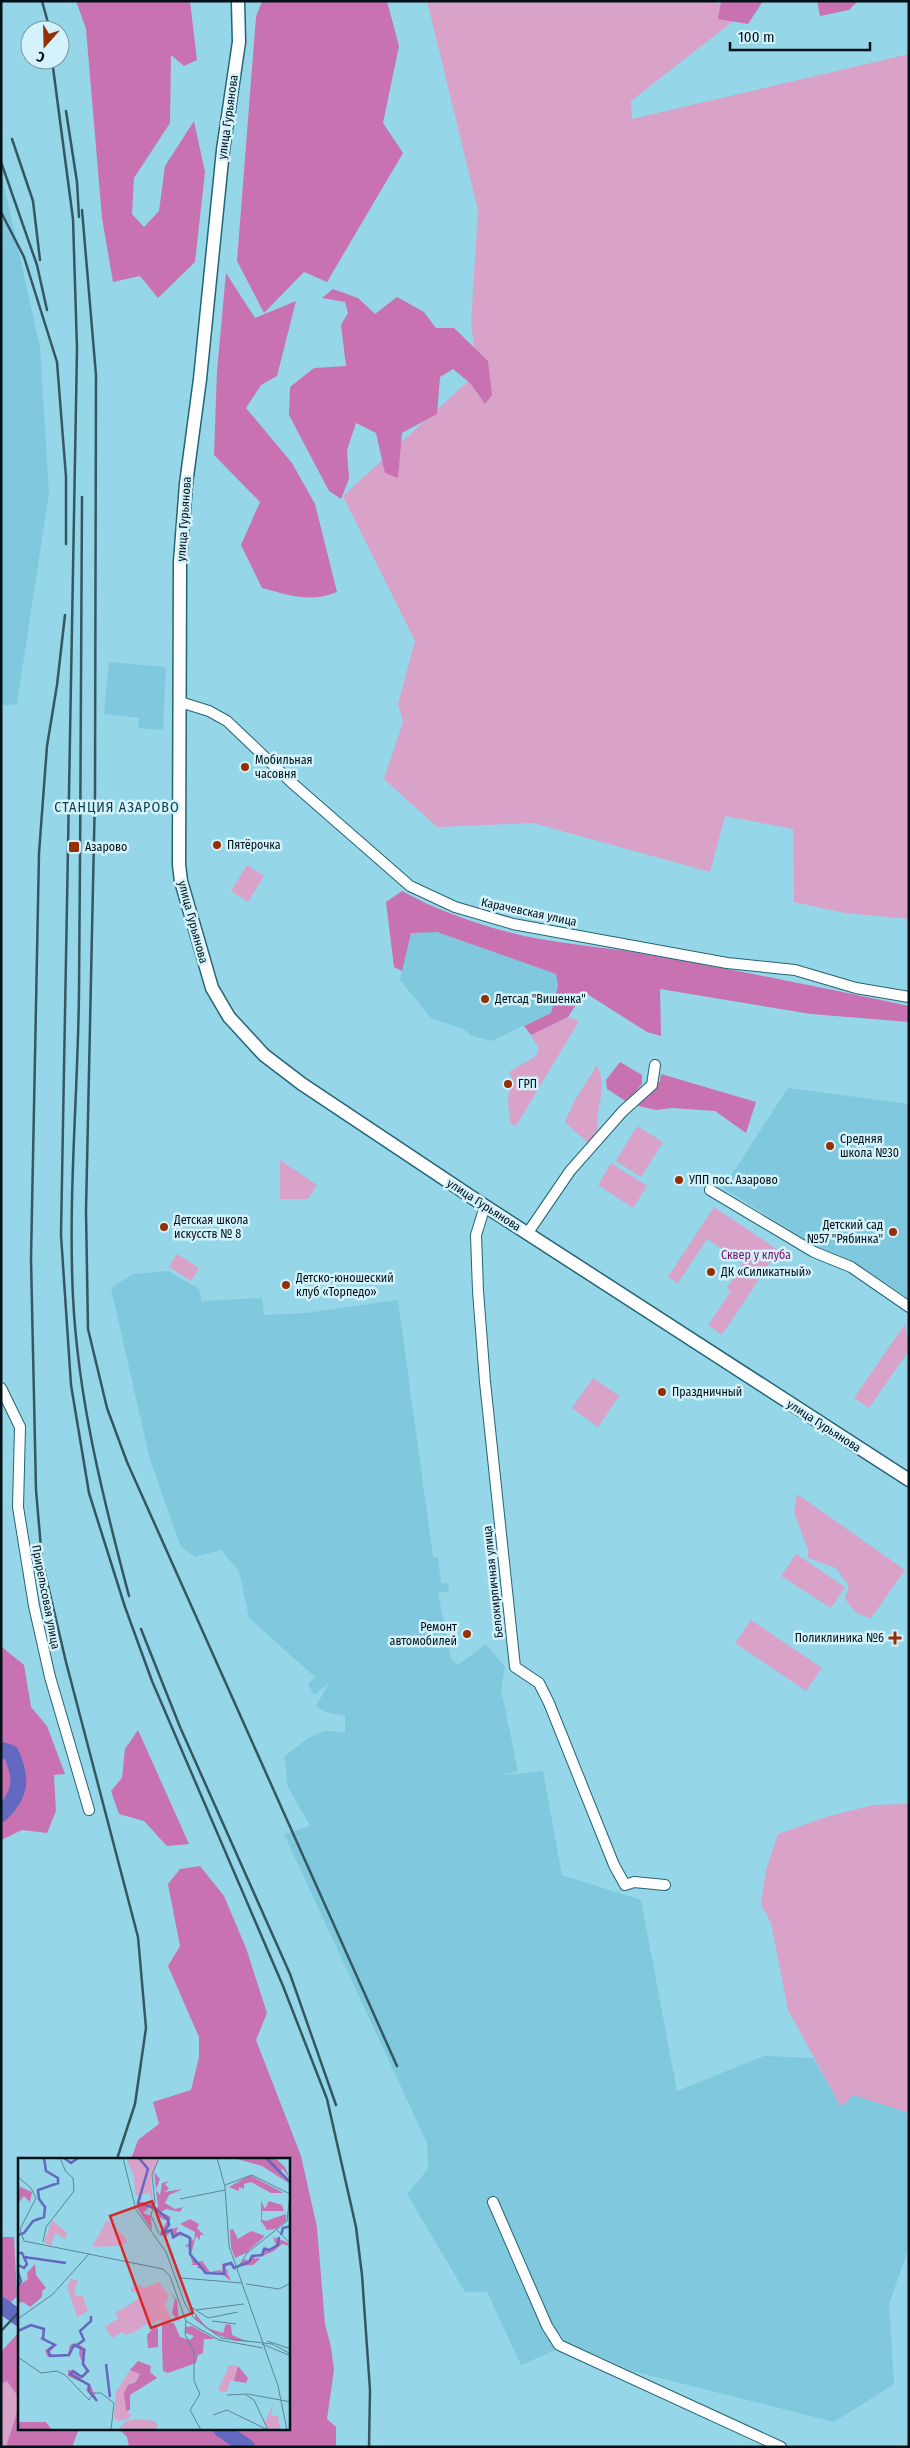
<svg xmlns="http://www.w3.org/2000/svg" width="910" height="2448" font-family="'Fira Sans Condensed',sans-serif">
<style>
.built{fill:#7fc8de}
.green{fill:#d9a2c8}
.forest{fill:#c972b1}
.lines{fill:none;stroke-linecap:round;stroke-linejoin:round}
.river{stroke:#6369c1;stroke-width:16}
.minor-casing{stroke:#236475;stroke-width:12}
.tertiary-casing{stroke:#236475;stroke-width:15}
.minor{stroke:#fff;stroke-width:10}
.tertiary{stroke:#fff;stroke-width:12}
.rail{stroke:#355762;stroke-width:2.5}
.poi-dot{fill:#952f04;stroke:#d3f2fb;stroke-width:2}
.labels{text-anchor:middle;stroke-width:5;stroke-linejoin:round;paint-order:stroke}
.street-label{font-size:12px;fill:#001118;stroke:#d3f2fb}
.poi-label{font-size:12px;fill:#001118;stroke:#d3f2fb;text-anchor:start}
.park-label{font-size:12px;fill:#7c1066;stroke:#d3f2fb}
.neighbourhood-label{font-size:14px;letter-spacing:1px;fill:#083d4a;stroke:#d3f2fb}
.inset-river{fill:none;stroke:#6369c1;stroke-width:2.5}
.inset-road{fill:none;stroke:#5a8795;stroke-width:1}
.view{fill:#d62828;fill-opacity:0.15;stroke:#d62828;stroke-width:2.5}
.inset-edge{fill:none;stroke:#001118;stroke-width:2.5}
</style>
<rect width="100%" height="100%" fill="#96d6e9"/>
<g class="built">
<polygon points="1,171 40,348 49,493 17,704 1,706"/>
<polygon points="109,662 166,667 163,730 138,728 139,718 104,714"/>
<polygon points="411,932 437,932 556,974 558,986 551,1013 491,1041 472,1036 463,1029 431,1018 400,980"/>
<polygon points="788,1088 909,1104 909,1301 856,1264 819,1248 723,1188"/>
<polygon points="168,1271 199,1289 202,1301 262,1298 264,1315 306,1313 398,1300 433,1557 438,1557 441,1584 448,1583 449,1591 438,1593 451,1659 458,1665 486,1644 505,1667 501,1689 518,1771 503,1775 543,1771 562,1875 641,1900 677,2091 764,2056 813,2058 841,2107 853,2095 909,2113 909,2247 889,2304 894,2384 834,2422 632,2371 604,2358 565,2346 521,2365 487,2292 465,2292 407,2194 428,2169 427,2143 284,1834 310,1826 288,1787 284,1757 308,1738 324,1731 345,1732 345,1716 325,1712 316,1706 329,1683 314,1695 308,1684 315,1677 249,1618 239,1571 221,1550 195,1557 181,1547 150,1460 111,1288 133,1274"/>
</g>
<g class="green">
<polygon points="427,1 710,1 746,11 631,101 632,119 909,54 909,919 845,913 794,902 793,829 725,816 710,872 533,823 437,827 384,779 403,722 398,704 415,641 343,496 478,372 471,323 478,210"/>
<polygon points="247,865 264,876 248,902 231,891"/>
<path d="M568 1017 579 1021 516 1126 510 1123C510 1107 504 1097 514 1082L509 1072 536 1056 539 1049 531 1035Z"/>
<path d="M597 1065C609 1091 594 1107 598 1133L588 1143 565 1122 574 1102Z"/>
<polygon points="637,1126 663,1142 641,1177 616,1161"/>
<polygon points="280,1160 317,1185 308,1199 280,1199"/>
<polygon points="611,1163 647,1186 633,1208 598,1185"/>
<polygon points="714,1207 778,1250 722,1335 708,1325 731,1291 727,1288 743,1263 707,1239 678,1283 668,1277"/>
<polygon points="177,1254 199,1268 191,1281 169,1267"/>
<polygon points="905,1324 909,1350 869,1408 854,1398"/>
<polygon points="593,1378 619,1396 598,1427 572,1408"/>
<path d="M797 1494 905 1570 871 1618C857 1615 852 1610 845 1598L849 1586 836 1568 808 1558V1550L794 1512Z"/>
<polygon points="796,1554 845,1587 831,1608 781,1576"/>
<polygon points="751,1620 822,1668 806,1691 735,1643"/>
<polygon points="909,1804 909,2113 853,2095 841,2107 788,2010 771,1923 761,1904 766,1870 778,1834 826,1817 873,1805"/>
<polygon points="7,2381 19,2398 19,2406 6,2447 1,2447 1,2384"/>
</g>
<g class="forest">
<polygon points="76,1 190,1 197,60 184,66 171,55 170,123 134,178 132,214 144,227 159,211 165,166 194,121 205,172 195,262 158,298 140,276 113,282 102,218 86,29"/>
<polygon points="262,1 387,1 399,46 383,123 403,153 327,282 304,272 264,313 237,261 256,17"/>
<polygon points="721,1 763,1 748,24 718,19"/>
<polygon points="817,1 858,1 849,10 820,16"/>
<path d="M226 273 255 318 296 301 277 376 261 385 246 408 292 463 315 504 337 592C310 603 288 595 262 588L241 545 260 502 214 455 217 371Z"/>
<polygon points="333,289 358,298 375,314 397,297 424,312 436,328 454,328 488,361 492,395 485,404 470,383 453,369 440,377 437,414 402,433 398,478 385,473 376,433 356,423 347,450 349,479 341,499 329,491 289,415 290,387 314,368 346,366 341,325 348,313 345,302 322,298"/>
<path d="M402 891C441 913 496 931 540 939 569 944 598 947 627 951 721 967 815 986 909 1006V1022L811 1014 660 989 661 1036 647 1032 584 992 568 1017 531 1035 524 1026 551 1013 558 986 556 974 437 932 411 933 402 971 394 967 386 902Z"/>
<polygon points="620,1062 642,1075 642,1084 627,1102 607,1089 606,1080"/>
<polygon points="661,1074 756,1102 746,1133 715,1111 672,1108 656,1110 634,1105 660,1081"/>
<polygon points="2,1647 24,1665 31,1707 47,1726 65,1774 54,1775 56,1811 47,1833 22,1830 1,1840"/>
<polygon points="138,1730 189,1844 167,1846 144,1821 119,1814 111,1791 122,1778 125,1749"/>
<polygon points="200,1866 224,1896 246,1948 267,2013 256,2040 301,2156 317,2227 325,2324 331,2347 334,2370 327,2419 336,2427 336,2447 129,2447 127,2437 119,2429 289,2429 289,2159 131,2159 138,2140 159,2124 153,2102 191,2090 199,2057 199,2037 168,1966 180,1946 168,1884 180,1869"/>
<polygon points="1,2237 14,2237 17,2296 1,2313"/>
<polygon points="19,2332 19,2398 7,2381 1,2384 1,2352"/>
<polygon points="19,2406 19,2429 79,2429 72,2447 6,2447"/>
</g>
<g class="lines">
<g class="river">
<path d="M1 1750 11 1753C22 1778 22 1794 1 1814"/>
<polyline points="1,2305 19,2318"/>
<polyline points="221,2429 247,2447"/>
</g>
<g class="minor-casing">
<g id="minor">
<polyline points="180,702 209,711 227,721 291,782 410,886 455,907 513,924 727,963 795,970 856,988 909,997"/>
<polyline points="710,1190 814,1252 851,1267 909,1307"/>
<polyline points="485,1206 476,1235 478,1291 485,1382 515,1667 539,1683 549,1703 614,1865 625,1885 634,1882 665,1885"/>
<polyline points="527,1234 570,1171 623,1111 652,1085 655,1065"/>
<polyline points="1,1388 20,1427 18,1507 34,1606 50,1677 89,1810"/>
<polyline points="493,2202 547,2326 559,2345 781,2447"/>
</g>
</g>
<g class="tertiary-casing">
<polyline id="tertiary" points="238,1 239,42 223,150 200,379 186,484 180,562 179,865 181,881 212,988 229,1017 264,1055 302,1084 485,1206 909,1480"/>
</g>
<use href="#minor" class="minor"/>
<use href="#tertiary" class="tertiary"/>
<g class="rail">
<polyline points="42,1 50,30"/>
<polyline points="52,60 73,219 77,349 61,1235 71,1385 89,1493 125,1607 152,1681 283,1986 327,2099 356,2227 362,2275 370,2390 369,2447"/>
<polyline points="66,111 77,182 79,217"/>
<polyline points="12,139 33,201 40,260"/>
<polyline points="1,162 37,265 47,310"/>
<polyline points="82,210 96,375 95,793 86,1211 88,1329 107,1408 127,1462 397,2066"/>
<polyline points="1,212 24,257 57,362 66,477 66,544"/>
<path d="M82 497C82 662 80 827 79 992 78 1093 68 1195 73 1297 78 1399 103 1498 129 1596"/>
<polyline points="65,615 57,685 47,746 39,853 31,1259 36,1490 42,1560 66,1662 138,1937 146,2028 135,2104 117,2159"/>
<polyline points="141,1629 180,1727 290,1974 336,2105"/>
<polyline points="1,2331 19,2312"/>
</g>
</g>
<g class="poi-dot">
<circle cx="245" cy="767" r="5"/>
<circle cx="217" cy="845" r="5"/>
<rect x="68" y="841" width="12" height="12" rx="2.5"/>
<circle cx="485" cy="999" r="5"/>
<circle cx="508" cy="1084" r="5"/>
<circle cx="830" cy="1146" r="5"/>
<circle cx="679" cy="1180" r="5"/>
<circle cx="164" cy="1227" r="5"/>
<circle cx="893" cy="1232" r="5"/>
<circle cx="711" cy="1272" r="5"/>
<circle cx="286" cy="1285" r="5"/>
<circle cx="662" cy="1392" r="5"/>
<circle cx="467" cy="1634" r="5"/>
<path d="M892.5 1630.5h5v5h5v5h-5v5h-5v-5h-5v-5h5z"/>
</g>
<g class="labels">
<g class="street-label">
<text transform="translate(228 117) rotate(-82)" y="4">улица Гурьянова</text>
<text transform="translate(184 519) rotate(-86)" y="4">улица Гурьянова</text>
<text transform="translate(529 912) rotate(12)" y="4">Карачевская улица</text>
<text transform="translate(193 922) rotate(75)" y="4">улица Гурьянова</text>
<text transform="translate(484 1205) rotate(33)" y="4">улица Гурьянова</text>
<text transform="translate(824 1426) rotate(33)" y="4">улица Гурьянова</text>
<text transform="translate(493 1582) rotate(-96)" y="4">Белокирпичная улица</text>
<text transform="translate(46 1597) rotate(79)" y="4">Прирельсовая улица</text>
</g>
<g class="poi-label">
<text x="255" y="764">Мобильная<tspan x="255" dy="14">часовня</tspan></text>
<text x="227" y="849">Пятёрочка</text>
<text x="85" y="851">Азарово</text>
<text x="495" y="1003">Детсад "Вишенка"</text>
<text x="518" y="1088">ГРП</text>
<text x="840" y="1143">Средняя<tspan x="840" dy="14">школа №30</tspan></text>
<text x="689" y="1184">УПП пос. Азарово</text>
<text x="174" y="1224">Детская школа<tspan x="174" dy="14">искусств № 8</tspan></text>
<text x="883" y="1229" text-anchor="end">Детский сад<tspan x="883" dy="14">№57 "Рябинка"</tspan></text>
<text x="721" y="1276">ДК «Силикатный»</text>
<text x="296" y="1282">Детско-юношеский<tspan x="296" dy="14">клуб «Торпедо»</tspan></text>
<text x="672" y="1396">Праздничный</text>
<text x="457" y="1631" text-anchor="end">Ремонт<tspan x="457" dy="14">автомобилей</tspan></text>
<text x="884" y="1642" text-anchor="end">Поликлиника №6</text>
</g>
<g class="park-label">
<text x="756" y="1259">Сквер у клуба</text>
</g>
<g class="neighbourhood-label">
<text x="117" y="812">СТАНЦИЯ АЗАРОВО</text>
</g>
</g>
<g transform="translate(18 2158)">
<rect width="272" height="272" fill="#96d6e9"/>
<path d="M108 0H141L133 18 135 46 131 35 118 38 115 16ZM34 62 49 75 47 81 37 75 33 88 26 84ZM89 62 96 68 95 73 105 76 109 84 101 88 74 89ZM53 121 60 123 56 132 58 138H65L70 153 59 159 49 128ZM141 124 151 138 147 146 155 167H140L144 160 131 168 128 166 117 174 107 177 104 174 94 180 87 169 101 160 97 155 122 140 118 134H113L114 129 123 127 125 130ZM211 207 220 208 216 223H212L209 234 200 233ZM112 212 122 215 118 225 114 224 108 253 113 256 112 260 101 263 96 260 98 234ZM255 246 253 258H260L262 272H251L247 265ZM119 261 136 263 140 267 137 272H100L108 263Z" fill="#d9a2c8"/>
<path d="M215 0H257L267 9 272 21 264 10 263 16 272 26 244 8ZM136 14 142 21 138 32 142 37 144 25 152 23 147 26 151 31 146 34 165 31 151 37 147 45 157 51 165 49 162 54 148 51 143 54 153 59 147 73 160 69 158 74 170 77 176 83 177 74 162 66 172 61 181 66 179 70 186 77H182V82L178 78 173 96 178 104 184 103 192 114 202 112 205 114 204 106 214 104 217 113 213 106 207 109 209 113 213 111 209 114 213 123 201 114 186 116 184 111 179 110 181 107H172L175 106 171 94 172 90 167 88 172 85 170 79 163 77 164 80 162 77 155 81 153 73 147 80 142 75 149 63 140 59 136 50 140 49ZM232 17 264 34 265 35H253L233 24 226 26V31L221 29V33L211 29ZM0 28 14 34 12 44 6 38 0 45ZM124 36 122 44H136L134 51 131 49 125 55 133 58 134 73 118 48ZM243 42 247 51 251 43 264 47 266 53H244V62L248 63 268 56V63L258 71 249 72 243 63ZM215 71 220 81 233 73 247 78 228 95 217 100 213 89 212 72ZM255 79 269 84 272 88 264 86 256 93 240 100 242 101 235 107 222 108 226 101 231 103 236 97 237 101 244 98 247 88 251 92 258 87ZM17 106 18 117 28 130 24 133V139L12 149 5 144 0 145V128L10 121 9 115ZM151 133 159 142 161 164 154 155 157 141ZM177 155 189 170 205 175 208 166 213 167 214 177 231 184 218 183 197 176 188 170 177 161ZM150 165H156L162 179 172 182 176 178 168 175V169L174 168 197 181H186L185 195 180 197 178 205 150 215 145 213 144 191V167ZM12 166 26 171 25 181 38 187 31 195 39 198 50 196 52 187 59 185 68 191 66 205 71 213 62 221 72 226 80 244 68 232 70 227 50 218V212L58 213 61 219 68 214 61 196 62 189 54 190 52 198 30 199 27 193 35 187 21 180 24 179 25 172 12 168 0 173ZM140 166V189L130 190 129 177 137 168 140 171ZM120 203 133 208 132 214 139 220 112 237V252L108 253 106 235 110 227 118 224 122 216 112 212ZM220 208 230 220 228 225 216 223ZM0 264H28L34 272H0Z" fill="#c972b1"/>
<path class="inset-river" d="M46 0 53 5 60 0M121 0 130 11 120 45 137 50 150 61 151 67 145 75 153 72 155 79 162 75 172 80V96L188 115 206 116V107L213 105 216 110 231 104 234 98 244 97 246 91 251 92 260 87 261 79M248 0 273 25M0 77 6 75 15 63 26 59 27 49 21 41 20 32 40 25V20L28 13 26 0M263 77 265 70 273 68M0 95H4L9 106 6 110 0 107M6 99 48 105M0 114 3 123 0 128M0 173 13 167 26 171 25 181 37 187 30 192 32 198 51 197 56 187 66 192 65 206 70 213 64 219 55 213 52 216 71 227V233L79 243M59 187 66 182 62 173 73 163V158M88 206 92 239"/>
<path class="inset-road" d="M105 0 118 52 148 94 167 146 176 160 203 180 254 186 273 196M199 0 207 29 211 88 260 228 269 272M0 19 13 30 18 40 2 71 6 83 145 111 152 118 168 163 201 182 245 190M207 27 234 17 272 36 269 63 229 95 220 110M162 41 207 32M259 72 273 86M141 76 133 57 137 44 134 17 141 0M25 84 28 69 56 33 55 20 48 14 42 0M163 120 224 125M228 126 261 131 273 125M173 149 190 160 220 154M178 152 226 146M0 161 35 136 71 96M168 163 167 176 176 194V223L182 236 172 252 183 272M194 163 218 166M249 183 273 191M244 186 273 198M0 199 23 215 39 213 47 217 71 242 76 235H83L96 245 93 272M209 237 230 236 273 244M228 237 236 242 250 272M195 257 209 252 250 272"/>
<path class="view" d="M134 43 175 155 133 170 92 58Z"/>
<rect width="272" height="272" class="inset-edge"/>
</g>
<rect width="910" height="2448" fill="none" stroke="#001118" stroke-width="5"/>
<g transform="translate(45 45) rotate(200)"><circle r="24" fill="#d3f2fb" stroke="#7f98a0"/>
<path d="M0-4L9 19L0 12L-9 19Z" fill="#952f04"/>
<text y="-8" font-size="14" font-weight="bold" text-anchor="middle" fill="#001118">С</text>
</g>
<path d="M730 42v8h140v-8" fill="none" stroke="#001118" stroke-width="2.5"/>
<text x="738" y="42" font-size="15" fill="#001118" stroke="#d3f2fb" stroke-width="4" paint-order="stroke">100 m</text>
</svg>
